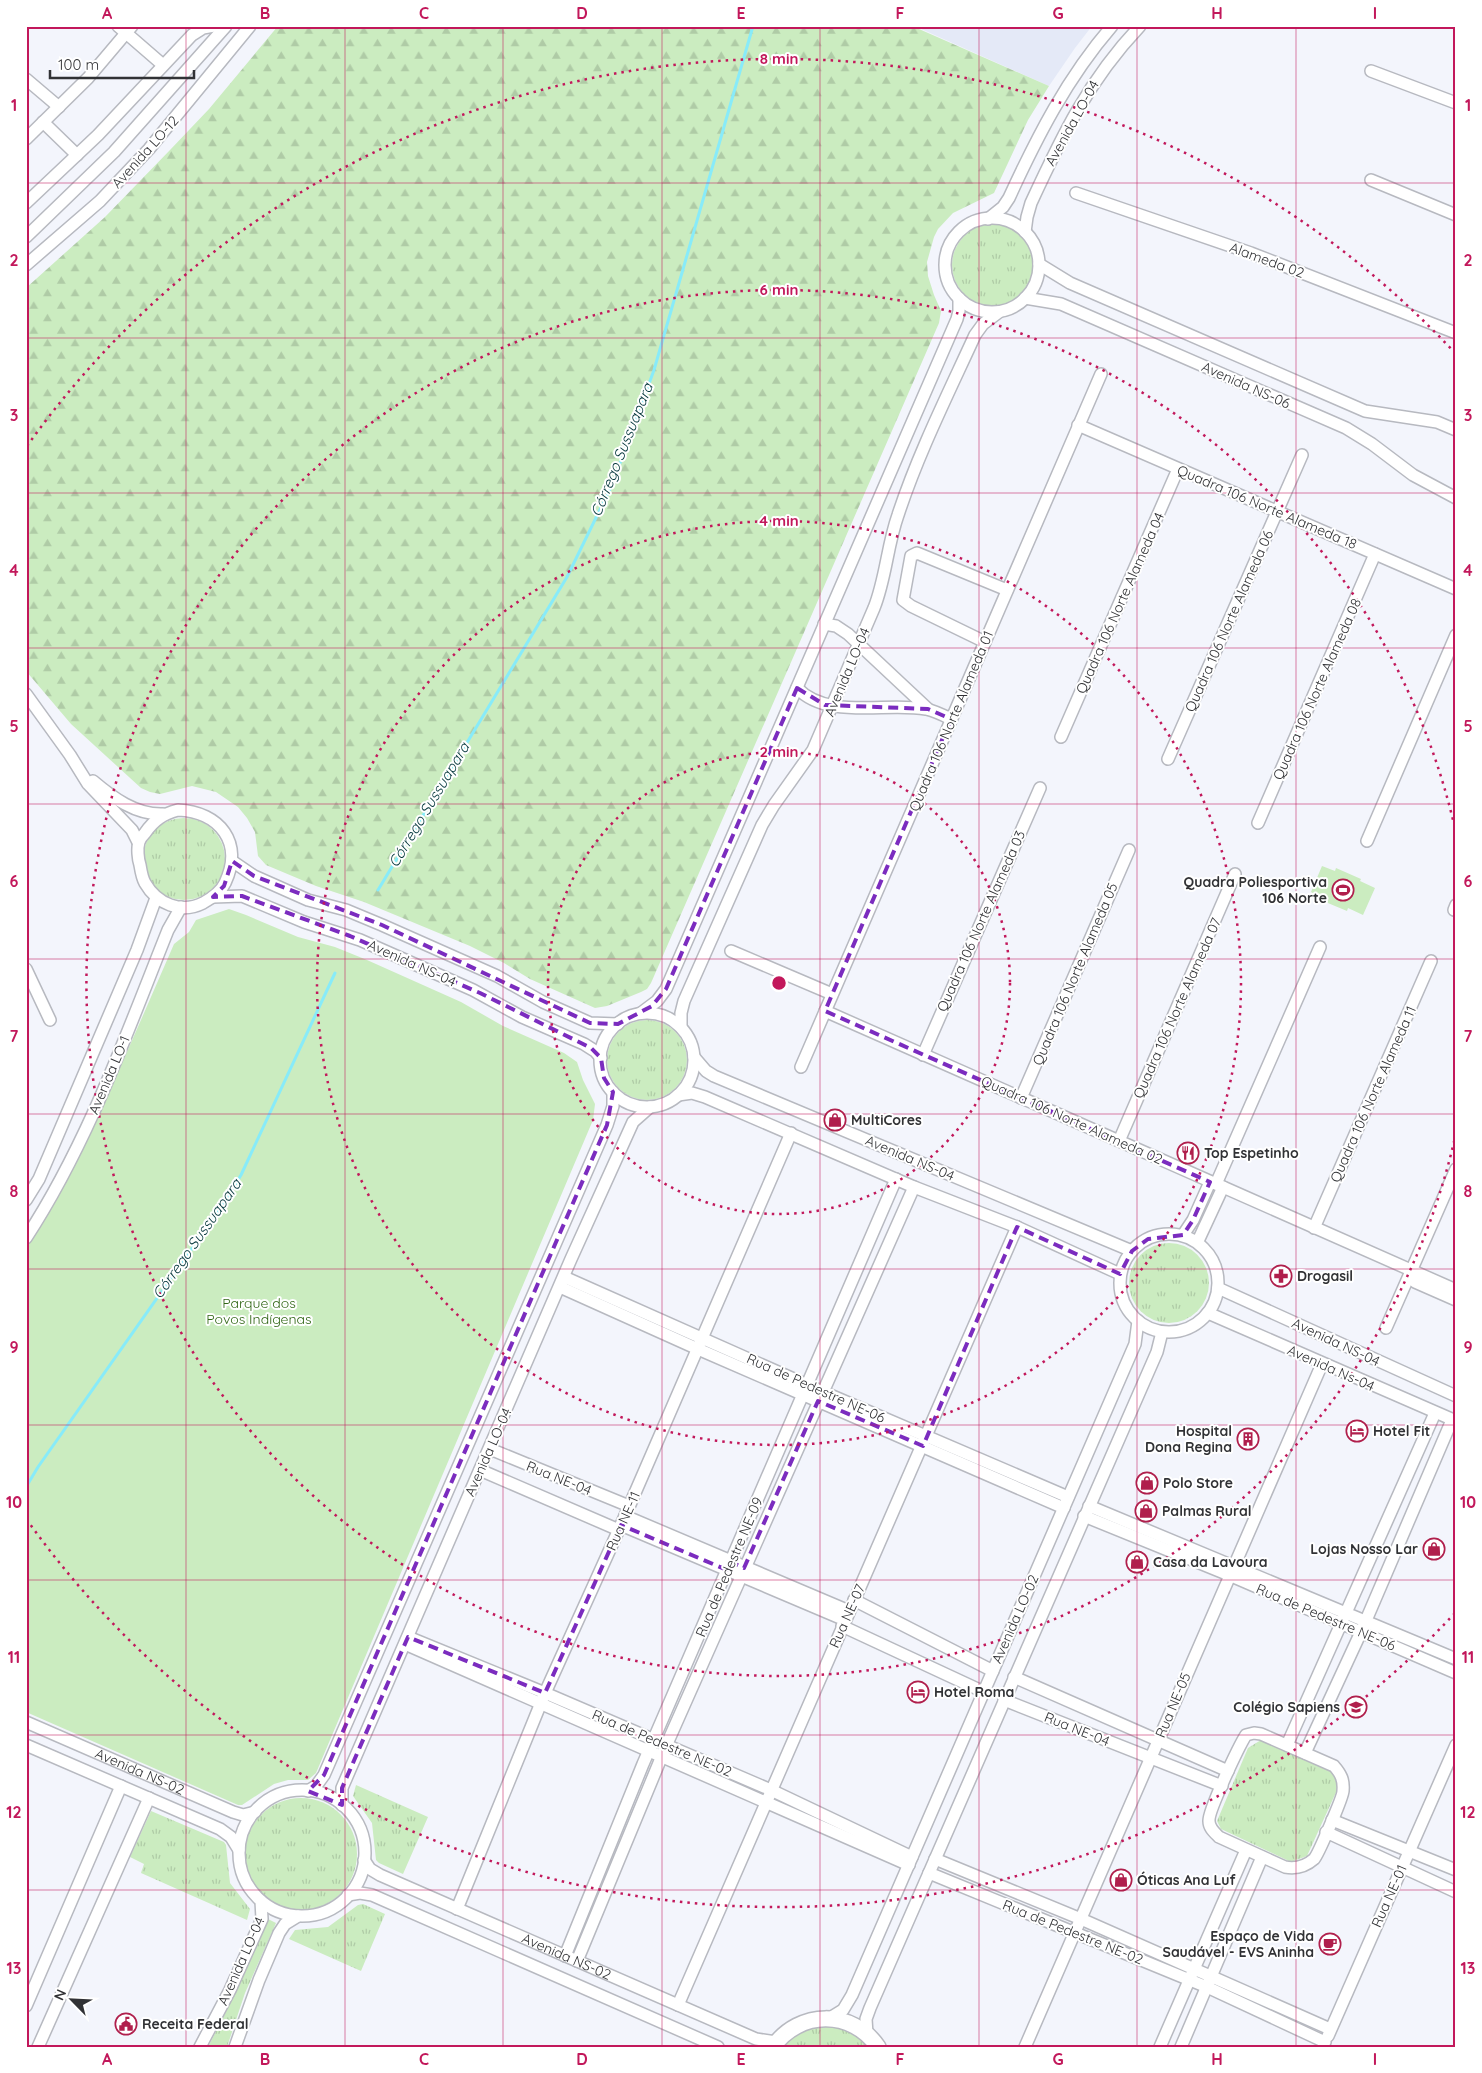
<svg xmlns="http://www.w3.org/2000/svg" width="1482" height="2073" font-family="Quicksand,sans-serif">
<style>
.built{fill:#e4e9f7}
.grass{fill:url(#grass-tufts)}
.forest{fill:url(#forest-firs)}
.park{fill:#cbecc0}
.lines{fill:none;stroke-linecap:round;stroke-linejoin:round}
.stream{stroke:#88ebf9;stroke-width:3}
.minor-casing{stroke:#b7b9c0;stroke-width:14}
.major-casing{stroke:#b7b9c0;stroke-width:18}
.minor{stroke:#fff;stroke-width:11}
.major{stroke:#fff;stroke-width:15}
.marked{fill:none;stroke:#7b2cbf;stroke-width:4;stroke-dasharray:10 6;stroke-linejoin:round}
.grid{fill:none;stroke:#c2185b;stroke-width:1;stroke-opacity:0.55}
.ring{fill:none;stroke:#c2185b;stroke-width:2.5;stroke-dasharray:2.5 5}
.labels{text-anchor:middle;stroke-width:4;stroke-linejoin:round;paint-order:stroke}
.street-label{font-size:14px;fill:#313235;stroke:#fff}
.poi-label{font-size:14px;font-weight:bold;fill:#313235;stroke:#fff;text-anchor:start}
.park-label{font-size:14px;fill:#306615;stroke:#fff}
.water-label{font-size:15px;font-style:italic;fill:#02353a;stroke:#fff}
.centre{fill:#c2185b;stroke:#fff;stroke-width:2.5}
.ring-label{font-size:15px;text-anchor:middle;font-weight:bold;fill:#c2185b;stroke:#fff;stroke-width:4;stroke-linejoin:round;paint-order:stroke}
.neatline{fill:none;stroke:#c2185b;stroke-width:2}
.grid-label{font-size:16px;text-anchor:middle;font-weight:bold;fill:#c2185b}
</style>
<defs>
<pattern id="grass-tufts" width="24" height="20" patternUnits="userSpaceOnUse" patternTransform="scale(1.25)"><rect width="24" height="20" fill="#cbecc0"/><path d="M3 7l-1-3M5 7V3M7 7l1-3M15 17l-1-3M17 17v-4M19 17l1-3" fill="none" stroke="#afcba6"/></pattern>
<pattern id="forest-firs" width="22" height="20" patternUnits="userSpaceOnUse" patternTransform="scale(1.25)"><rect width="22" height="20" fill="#cbecc0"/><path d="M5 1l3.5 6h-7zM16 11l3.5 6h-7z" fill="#afcba6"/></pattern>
</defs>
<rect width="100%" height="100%" fill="#f3f5fc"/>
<polygon class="built" points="920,26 1092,26 1075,48 1049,86 919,28"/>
<g class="grass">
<circle cx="993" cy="265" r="41"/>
<circle cx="184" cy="859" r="41"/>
<circle cx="647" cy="1060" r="40"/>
<circle cx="1169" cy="1283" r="40"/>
<polygon points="1261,1740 1333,1771 1338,1788 1307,1856 1291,1862 1221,1829 1217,1821 1248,1748"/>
<polygon points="356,1785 428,1817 403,1874 379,1863 376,1860 372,1823 353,1796"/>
<circle cx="301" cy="1854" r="56"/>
<polygon points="151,1811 224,1842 226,1845 230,1883 250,1909 247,1920 141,1873 144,1864 130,1857"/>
<polygon points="363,1904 385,1914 361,1971 289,1939 295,1930 328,1927 358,1905"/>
<polygon points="268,1919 276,1923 245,1993 227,2047 208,2047 237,1990"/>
<path d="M831 2025 852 2032 870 2047H782C796 2032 811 2027 831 2025Z"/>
</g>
<polygon class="forest" points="278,26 920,26 919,29 1049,86 1028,120 994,193 953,213 938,229 934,237 927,262 928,276 934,295 941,311 939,323 651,983 647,989 641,992 607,1006 595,1008 530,979 504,963 470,946 364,902 316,886 266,865 258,856 255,832 247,818 238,807 216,792 192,786 160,794 150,792 141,788 71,724 26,671 26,288 105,217 170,150 209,109"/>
<g class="park">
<polygon points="1322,866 1335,871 1336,868 1361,879 1360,881 1375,888 1363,915 1348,908 1347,911 1323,901 1323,898 1311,892"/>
<path d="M229 909 246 915 298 937 335 947 367 960 461 1002 503 1026 564 1053 577 1062 583 1080 595 1104 593 1120 316 1773 308 1780H288L274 1784 242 1805H238L26 1712V1249C86 1152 129 1047 174 944L189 932 196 920Z"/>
</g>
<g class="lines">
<g class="stream">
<polyline points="378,890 567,577 612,485 654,370 753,26"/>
<polyline points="26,1487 38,1467 222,1206 241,1175 335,973"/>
</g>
<g class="minor-casing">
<g id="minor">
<polyline points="118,26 163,65"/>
<polyline points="1371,71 1456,103"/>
<polyline points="26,79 59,107"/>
<polyline points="43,122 77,155"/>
<polyline points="26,139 88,78 132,26"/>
<polyline points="1371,180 1456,215"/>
<polyline points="1076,193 1251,253 1456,333"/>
<polyline points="26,203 98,135 192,35 203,28 214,26"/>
<circle cx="992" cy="265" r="47"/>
<path d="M988 219 1003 207 1009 198C1037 137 1067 78 1112 26"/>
<path d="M1025 232 1027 217 1031 203C1062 136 1088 81 1140 26"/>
<polyline points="26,237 114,152 226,26"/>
<polyline points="1039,264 1070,283 1365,411 1437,422 1456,430"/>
<polyline points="26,265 100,201 149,149 250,26"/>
<polyline points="1025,298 1061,304 1346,428 1372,444 1413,475 1456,498"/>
<polyline points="1078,425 1456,589"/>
<polyline points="824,624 836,626 848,634 928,709"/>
<polyline points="985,642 911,606 903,600 911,556 917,553 1007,590"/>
<path d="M797 688C827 720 886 702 926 709 935 711 943 715 951 719"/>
<polyline points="26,694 70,755 88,784 132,830 138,842"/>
<polyline points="1061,737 1178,469"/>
<polyline points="1168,759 1302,455"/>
<path d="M93 781C113 798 136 815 163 814"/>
<path d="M178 810C220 812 244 843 225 883 221 892 212 898 203 903 181 914 157 904 145 883 142 878 141 871 140 865 138 859 137 848 139 842 140 839 143 835 145 833 154 820 163 814 178 810Z"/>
<polyline points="1258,823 1375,554"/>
<polyline points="1367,841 1456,635"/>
<polyline points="232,861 254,876 308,900 346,910 382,925 497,976 543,1002 590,1023 618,1024"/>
<polyline points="213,897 242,896 304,922 360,940 473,990 522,1017 584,1044 595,1051 601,1058"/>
<polyline points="1454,910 1456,905"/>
<polyline points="731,951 832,994"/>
<polyline points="26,969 50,1020"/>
<polyline points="825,1011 1456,1290"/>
<polyline points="641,1013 657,1001 666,989 957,319 959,311 959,298"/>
<circle cx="647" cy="1060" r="47"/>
<path d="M681 1027V1013L684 1001 762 825 774 805 813 750 874 608C886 578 887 546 898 515 918 454 948 394 975 335L983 324 999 312"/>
<polyline points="923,1055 1040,788"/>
<polyline points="694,1057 706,1071 714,1076 1132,1251"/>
<polyline points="801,1067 1101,374"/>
<polyline points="678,1095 692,1093 705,1097 914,1187 1017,1227 1120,1274"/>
<polyline points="1021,1098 1129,850"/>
<polyline points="1119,1141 1235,874"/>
<polyline points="1216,1184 1320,947"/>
<polyline points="26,1200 39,1179 137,950 156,898"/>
<polyline points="1314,1228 1431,961"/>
<circle cx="1169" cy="1283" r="49"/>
<polyline points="1183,1235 1193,1220 1210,1182"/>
<path d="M26 1238C88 1143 126 1035 168 930L181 907"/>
<polyline points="1198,1241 1223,1187"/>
<polyline points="564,1277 823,1392 1068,1497"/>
<polyline points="1415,1282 1456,1300"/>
<polyline points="560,1287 698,1349 1064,1508"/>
<polyline points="1218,1288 1456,1396"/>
<polyline points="1208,1313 1456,1421"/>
<polyline points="1386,1328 1456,1169"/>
<polyline points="490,1449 629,1506"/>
<polyline points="480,1470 619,1530"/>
<polyline points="1089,1506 1456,1659"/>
<polyline points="625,1516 849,1611"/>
<polyline points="1084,1516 1229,1575 1456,1673"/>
<polyline points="621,1525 845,1620"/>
<polyline points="854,1600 993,1671"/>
<polyline points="842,1626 984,1692"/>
<polyline points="408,1637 545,1693 771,1790 912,1857"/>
<polyline points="405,1644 909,1865"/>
<polyline points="1014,1677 1228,1771"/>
<polyline points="1004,1700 1222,1786"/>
<path id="s1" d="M26 1722 233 1812 243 1815 255 1812"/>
<path d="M1254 1733 1261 1734 1334 1766C1341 1774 1344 1780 1343 1791 1343 1797 1318 1855 1314 1859 1305 1867 1296 1869 1285 1867L1219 1837C1214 1832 1209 1828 1209 1821 1208 1811 1239 1746 1246 1735Z"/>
<polyline points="26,1745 220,1829 231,1837 239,1850"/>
<polyline points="1287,1745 1435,1413"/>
<polyline points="1305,1753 1361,1632 1452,1420"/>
<circle cx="302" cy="1853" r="63"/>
<polyline points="308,1791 316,1786 324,1775 607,1125 613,1106 613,1092"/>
<polyline points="342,1805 342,1788 571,1259 633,1122 650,1107"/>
<polyline points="1332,1820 1456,1870"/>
<polyline points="1326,1832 1456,1892"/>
<polyline points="935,1859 1081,1919 1330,2029"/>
<path id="s2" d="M364 1860 370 1869 380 1875 756 2039 776 2042"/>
<polyline points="929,1873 1207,1987 1325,2042"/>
<polyline points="348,1895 360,1893 372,1895 718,2047"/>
<polyline points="457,1909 545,1693 625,1516 791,1133"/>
<polyline points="565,1956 643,1764 896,1179"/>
<polyline points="577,1961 666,1746 914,1187"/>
<polyline points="678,2005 1017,1227"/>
<polyline points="26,2006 121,1786"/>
<polyline points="830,2018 843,2010 852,1995 1135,1344 1138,1321"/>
<polyline points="867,2034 866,2019 870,2008 1157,1352 1162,1332"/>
<polyline points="1328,2036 1456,1745"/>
<polyline points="38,2047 149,1798"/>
<polyline points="200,2047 230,1990 262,1919 261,1901"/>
<polyline points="235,2047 259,1980 279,1933 285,1924 298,1916"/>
<polyline points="1025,2047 1322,1364"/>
<polyline points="1160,2047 1246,1850"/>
<polyline points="1181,2047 1262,1857"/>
</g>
</g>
<g class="major-casing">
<path id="major" d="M773 2047C799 2010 852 2009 878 2047"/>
</g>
<use href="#minor" class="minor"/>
<use href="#major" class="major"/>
</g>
<path class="marked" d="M797 688 825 705 928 709 951 719 825 1011 1210 1182 1193 1220 1183 1235 1148 1239 1132 1251 1120 1274 1017 1227 923 1446 818 1401 744 1568 731 1562 727 1570 621 1525 545 1693 408 1637 342 1788V1805L308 1791 324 1775 607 1125 613 1092 604 1078 601 1058 591 1048 480 993 350 936 242 896 213 897 224 886 232 861 254 876 382 925 590 1023 618 1024 652 1006 666 989Z"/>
<path class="grid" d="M186 26V2047M345 26V2047M503 26V2047M662 26V2047M820 26V2047M979 26V2047M1137 26V2047M1296 26V2047M26 183H1456M26 338H1456M26 493H1456M26 648H1456M26 804H1456M26 959H1456M26 1114H1456M26 1269H1456M26 1425H1456M26 1580H1456M26 1735H1456M26 1890H1456"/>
<g class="ring">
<circle cx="779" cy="983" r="231"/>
<circle cx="779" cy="983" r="462"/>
<path d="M1456 1133A693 693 0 1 1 1456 833"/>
<path d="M1455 1613A924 924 0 0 1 27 1520M27 446A924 924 0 0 1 1455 353"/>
</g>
<defs>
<g id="stadium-ring" transform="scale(1.125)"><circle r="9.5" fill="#fff" stroke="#b01f4c" stroke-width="1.5"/><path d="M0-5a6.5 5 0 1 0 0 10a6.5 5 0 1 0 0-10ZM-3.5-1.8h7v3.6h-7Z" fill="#b01f4c"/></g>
<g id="shop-ring" transform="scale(1.125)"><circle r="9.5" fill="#fff" stroke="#b01f4c" stroke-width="1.5"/><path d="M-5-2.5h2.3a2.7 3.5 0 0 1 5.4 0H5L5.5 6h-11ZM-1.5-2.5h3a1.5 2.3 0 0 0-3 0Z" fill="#b01f4c"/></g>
<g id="restaurant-ring" transform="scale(1.125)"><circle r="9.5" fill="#fff" stroke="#b01f4c" stroke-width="1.5"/><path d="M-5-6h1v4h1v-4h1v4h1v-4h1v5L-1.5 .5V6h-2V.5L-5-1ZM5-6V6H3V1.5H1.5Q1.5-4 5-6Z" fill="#b01f4c"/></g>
<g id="pharmacy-ring" transform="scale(1.125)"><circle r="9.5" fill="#fff" stroke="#b01f4c" stroke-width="1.5"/><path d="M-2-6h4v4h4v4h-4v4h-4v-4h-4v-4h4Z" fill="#b01f4c"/></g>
<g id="hotel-ring" transform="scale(1.125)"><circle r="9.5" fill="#fff" stroke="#b01f4c" stroke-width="1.5"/><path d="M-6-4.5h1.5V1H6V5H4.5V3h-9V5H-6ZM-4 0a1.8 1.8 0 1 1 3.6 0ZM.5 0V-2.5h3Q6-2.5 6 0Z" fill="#b01f4c"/></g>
<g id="building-ring" transform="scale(1.125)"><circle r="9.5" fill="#fff" stroke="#b01f4c" stroke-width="1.5"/><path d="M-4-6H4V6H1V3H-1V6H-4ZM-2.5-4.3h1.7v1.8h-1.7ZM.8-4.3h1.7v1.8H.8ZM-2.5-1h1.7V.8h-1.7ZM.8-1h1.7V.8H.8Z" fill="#b01f4c"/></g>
<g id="school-ring" transform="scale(1.125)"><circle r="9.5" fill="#fff" stroke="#b01f4c" stroke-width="1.5"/><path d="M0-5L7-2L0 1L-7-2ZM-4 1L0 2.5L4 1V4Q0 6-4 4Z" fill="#b01f4c"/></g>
<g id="cafe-ring" transform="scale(1.125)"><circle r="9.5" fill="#fff" stroke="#b01f4c" stroke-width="1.5"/><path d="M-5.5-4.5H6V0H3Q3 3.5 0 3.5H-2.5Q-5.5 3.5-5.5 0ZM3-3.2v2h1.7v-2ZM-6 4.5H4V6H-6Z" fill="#b01f4c"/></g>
<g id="civic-ring" transform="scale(1.125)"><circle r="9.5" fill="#fff" stroke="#b01f4c" stroke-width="1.5"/><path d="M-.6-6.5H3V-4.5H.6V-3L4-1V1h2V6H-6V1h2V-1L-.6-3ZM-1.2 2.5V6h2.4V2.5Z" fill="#b01f4c"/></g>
</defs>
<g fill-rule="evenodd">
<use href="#stadium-ring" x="1343" y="890"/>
<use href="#shop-ring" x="835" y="1120"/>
<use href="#restaurant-ring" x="1188" y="1153"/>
<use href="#pharmacy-ring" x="1281" y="1276"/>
<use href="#hotel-ring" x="1357" y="1431"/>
<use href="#building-ring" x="1248" y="1439"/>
<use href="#shop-ring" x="1147" y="1483"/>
<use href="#shop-ring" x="1146" y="1511"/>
<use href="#shop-ring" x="1434" y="1549"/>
<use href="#shop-ring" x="1137" y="1562"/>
<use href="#hotel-ring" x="918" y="1692"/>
<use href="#school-ring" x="1356" y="1707"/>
<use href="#shop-ring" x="1121" y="1880"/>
<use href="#cafe-ring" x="1330" y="1944"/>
<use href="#civic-ring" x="126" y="2024"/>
</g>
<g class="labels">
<g class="street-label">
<text transform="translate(1072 123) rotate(-61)" y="5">Avenida LO-04</text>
<text transform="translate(145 152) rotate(-48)" y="5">Avenida LO-12</text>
<text transform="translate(1267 260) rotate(20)" y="5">Alameda 02</text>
<text transform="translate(1246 385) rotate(24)" y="5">Avenida NS-06</text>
<text transform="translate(1267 507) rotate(23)" y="5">Quadra 106 Norte Alameda 18</text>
<text transform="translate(1120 603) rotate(-66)" y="5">Quadra 106 Norte Alameda 04</text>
<text transform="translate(1229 621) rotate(-66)" y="5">Quadra 106 Norte Alameda 06</text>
<text transform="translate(847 672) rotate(-67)" y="5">Avenida LO-04</text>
<text transform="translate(1317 689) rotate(-66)" y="5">Quadra 106 Norte Alameda 08</text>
<text transform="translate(951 721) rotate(-67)" y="5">Quadra 106 Norte Alameda 01</text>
<text transform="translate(981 921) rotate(-66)" y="5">Quadra 106 Norte Alameda 03</text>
<text transform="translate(412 963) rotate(24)" y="5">Avenida NS-04</text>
<text transform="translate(1075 974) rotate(-67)" y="5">Quadra 106 Norte Alameda 05</text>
<text transform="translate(1177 1008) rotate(-66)" y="5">Quadra 106 Norte Alameda 07</text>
<text transform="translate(109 1075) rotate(-67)" y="5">Avenida LO-1</text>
<text transform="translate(1373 1094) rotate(-66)" y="5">Quadra 106 Norte Alameda 11</text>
<text transform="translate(1072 1120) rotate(24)" y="5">Quadra 106 Norte Alameda 02</text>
<text transform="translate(910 1158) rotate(23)" y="5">Avenida NS-04</text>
<text transform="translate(1336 1342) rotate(25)" y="5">Avenida NS-04</text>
<text transform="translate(1331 1368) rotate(24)" y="5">Avenida Ns-04</text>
<text transform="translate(816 1388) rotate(24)" y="5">Rua de Pedestre NE-06</text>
<text transform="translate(488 1452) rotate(-66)" y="5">Avenida LO-04</text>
<text transform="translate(559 1478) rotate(22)" y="5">Rua NE-04</text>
<text transform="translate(623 1521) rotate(-66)" y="5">Rua NE-11</text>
<text transform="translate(729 1567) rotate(-67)" y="5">Rua de Pedestre NE-09</text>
<text transform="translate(847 1616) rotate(-66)" y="5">Rua NE-07</text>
<text transform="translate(1326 1617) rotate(23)" y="5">Rua de Pedestre NE-06</text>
<text transform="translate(1015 1619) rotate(-66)" y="5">Avenida LO-02</text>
<text transform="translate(1173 1705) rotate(-67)" y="5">Rua NE-05</text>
<text transform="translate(1077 1729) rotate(22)" y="5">Rua NE-04</text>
<text transform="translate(662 1743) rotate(23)" y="5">Rua de Pedestre NE-02</text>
<text dy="5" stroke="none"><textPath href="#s1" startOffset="124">Avenida NS-02</textPath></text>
<text transform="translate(1389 1896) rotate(-66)" y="5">Rua NE-01</text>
<text transform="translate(1073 1932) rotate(22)" y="5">Rua de Pedestre NE-02</text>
<text dy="5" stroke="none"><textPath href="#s2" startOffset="226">Avenida NS-02</textPath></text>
<text transform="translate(241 1961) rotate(-66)" y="5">Avenida LO-04</text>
</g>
<g class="poi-label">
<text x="1327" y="887" text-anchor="end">Quadra Poliesportiva<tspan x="1327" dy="16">106 Norte</tspan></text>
<text x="851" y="1125">MultiCores</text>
<text x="1204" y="1158">Top Espetinho</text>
<text x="1297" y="1281">Drogasil</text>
<text x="1232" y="1436" text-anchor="end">Hospital<tspan x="1232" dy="16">Dona Regina</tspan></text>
<text x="1373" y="1436">Hotel Fit</text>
<text x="1163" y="1488">Polo Store</text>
<text x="1162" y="1516">Palmas Rural</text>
<text x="1418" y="1554" text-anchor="end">Lojas Nosso Lar</text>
<text x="1153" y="1567">Casa da Lavoura</text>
<text x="934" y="1697">Hotel Roma</text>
<text x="1340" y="1712" text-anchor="end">Colégio Sapiens</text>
<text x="1137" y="1885">Óticas Ana Luf</text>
<text x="1314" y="1941" text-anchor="end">Espaço de Vida<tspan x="1314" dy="16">Saudável - EVS Aninha</tspan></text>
<text x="142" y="2029">Receita Federal</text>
</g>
<g class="park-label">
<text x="259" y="1308">Parque dos<tspan x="259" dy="16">Povos Indígenas</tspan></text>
</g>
<g class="water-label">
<text transform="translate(622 450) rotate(-68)" y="5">Córrego Sussuapara</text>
<text transform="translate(429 805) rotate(-59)" y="5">Córrego Sussuapara</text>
<text transform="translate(197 1239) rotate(-55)" y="5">Córrego Sussuapara</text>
</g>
</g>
<circle cx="779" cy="983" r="8" class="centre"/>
<g class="ring-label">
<text x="779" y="64">8 min</text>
<text x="779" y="295">6 min</text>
<text x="779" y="526">4 min</text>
<text x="779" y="757">2 min</text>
</g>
<rect width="1482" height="2073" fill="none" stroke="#ffffff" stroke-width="55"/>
<g transform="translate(72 2000) rotate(294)" stroke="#ffffff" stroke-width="4" paint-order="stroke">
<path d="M0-4L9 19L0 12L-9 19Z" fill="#313235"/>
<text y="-8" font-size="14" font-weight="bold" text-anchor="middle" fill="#313235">N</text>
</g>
<path d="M50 70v8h144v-8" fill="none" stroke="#313235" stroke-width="2.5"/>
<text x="58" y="70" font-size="15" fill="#313235" stroke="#ffffff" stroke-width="4" paint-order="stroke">100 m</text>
<rect x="28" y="28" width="1426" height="2018" class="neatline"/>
<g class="grid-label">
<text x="107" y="19">A</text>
<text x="265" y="19">B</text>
<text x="424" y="19">C</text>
<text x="582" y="19">D</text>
<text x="741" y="19">E</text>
<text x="900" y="19">F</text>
<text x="1058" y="19">G</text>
<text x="1217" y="19">H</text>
<text x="1375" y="19">I</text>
<text x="14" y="111">1</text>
<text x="1468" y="111">1</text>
<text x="14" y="266">2</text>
<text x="1468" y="266">2</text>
<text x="14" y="421">3</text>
<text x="1468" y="421">3</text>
<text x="14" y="576">4</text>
<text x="1468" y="576">4</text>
<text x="14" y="732">5</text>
<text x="1468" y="732">5</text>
<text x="14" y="887">6</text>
<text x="1468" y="887">6</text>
<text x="14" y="1042">7</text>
<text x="1468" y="1042">7</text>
<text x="14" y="1197">8</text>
<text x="1468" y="1197">8</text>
<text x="14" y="1353">9</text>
<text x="1468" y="1353">9</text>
<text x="14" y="1508">10</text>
<text x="1468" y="1508">10</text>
<text x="14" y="1663">11</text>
<text x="1468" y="1663">11</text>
<text x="14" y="1818">12</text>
<text x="1468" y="1818">12</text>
<text x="14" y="1974">13</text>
<text x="1468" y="1974">13</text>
<text x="107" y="2065">A</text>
<text x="265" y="2065">B</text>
<text x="424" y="2065">C</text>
<text x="582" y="2065">D</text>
<text x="741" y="2065">E</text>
<text x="900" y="2065">F</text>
<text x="1058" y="2065">G</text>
<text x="1217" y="2065">H</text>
<text x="1375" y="2065">I</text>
</g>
</svg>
